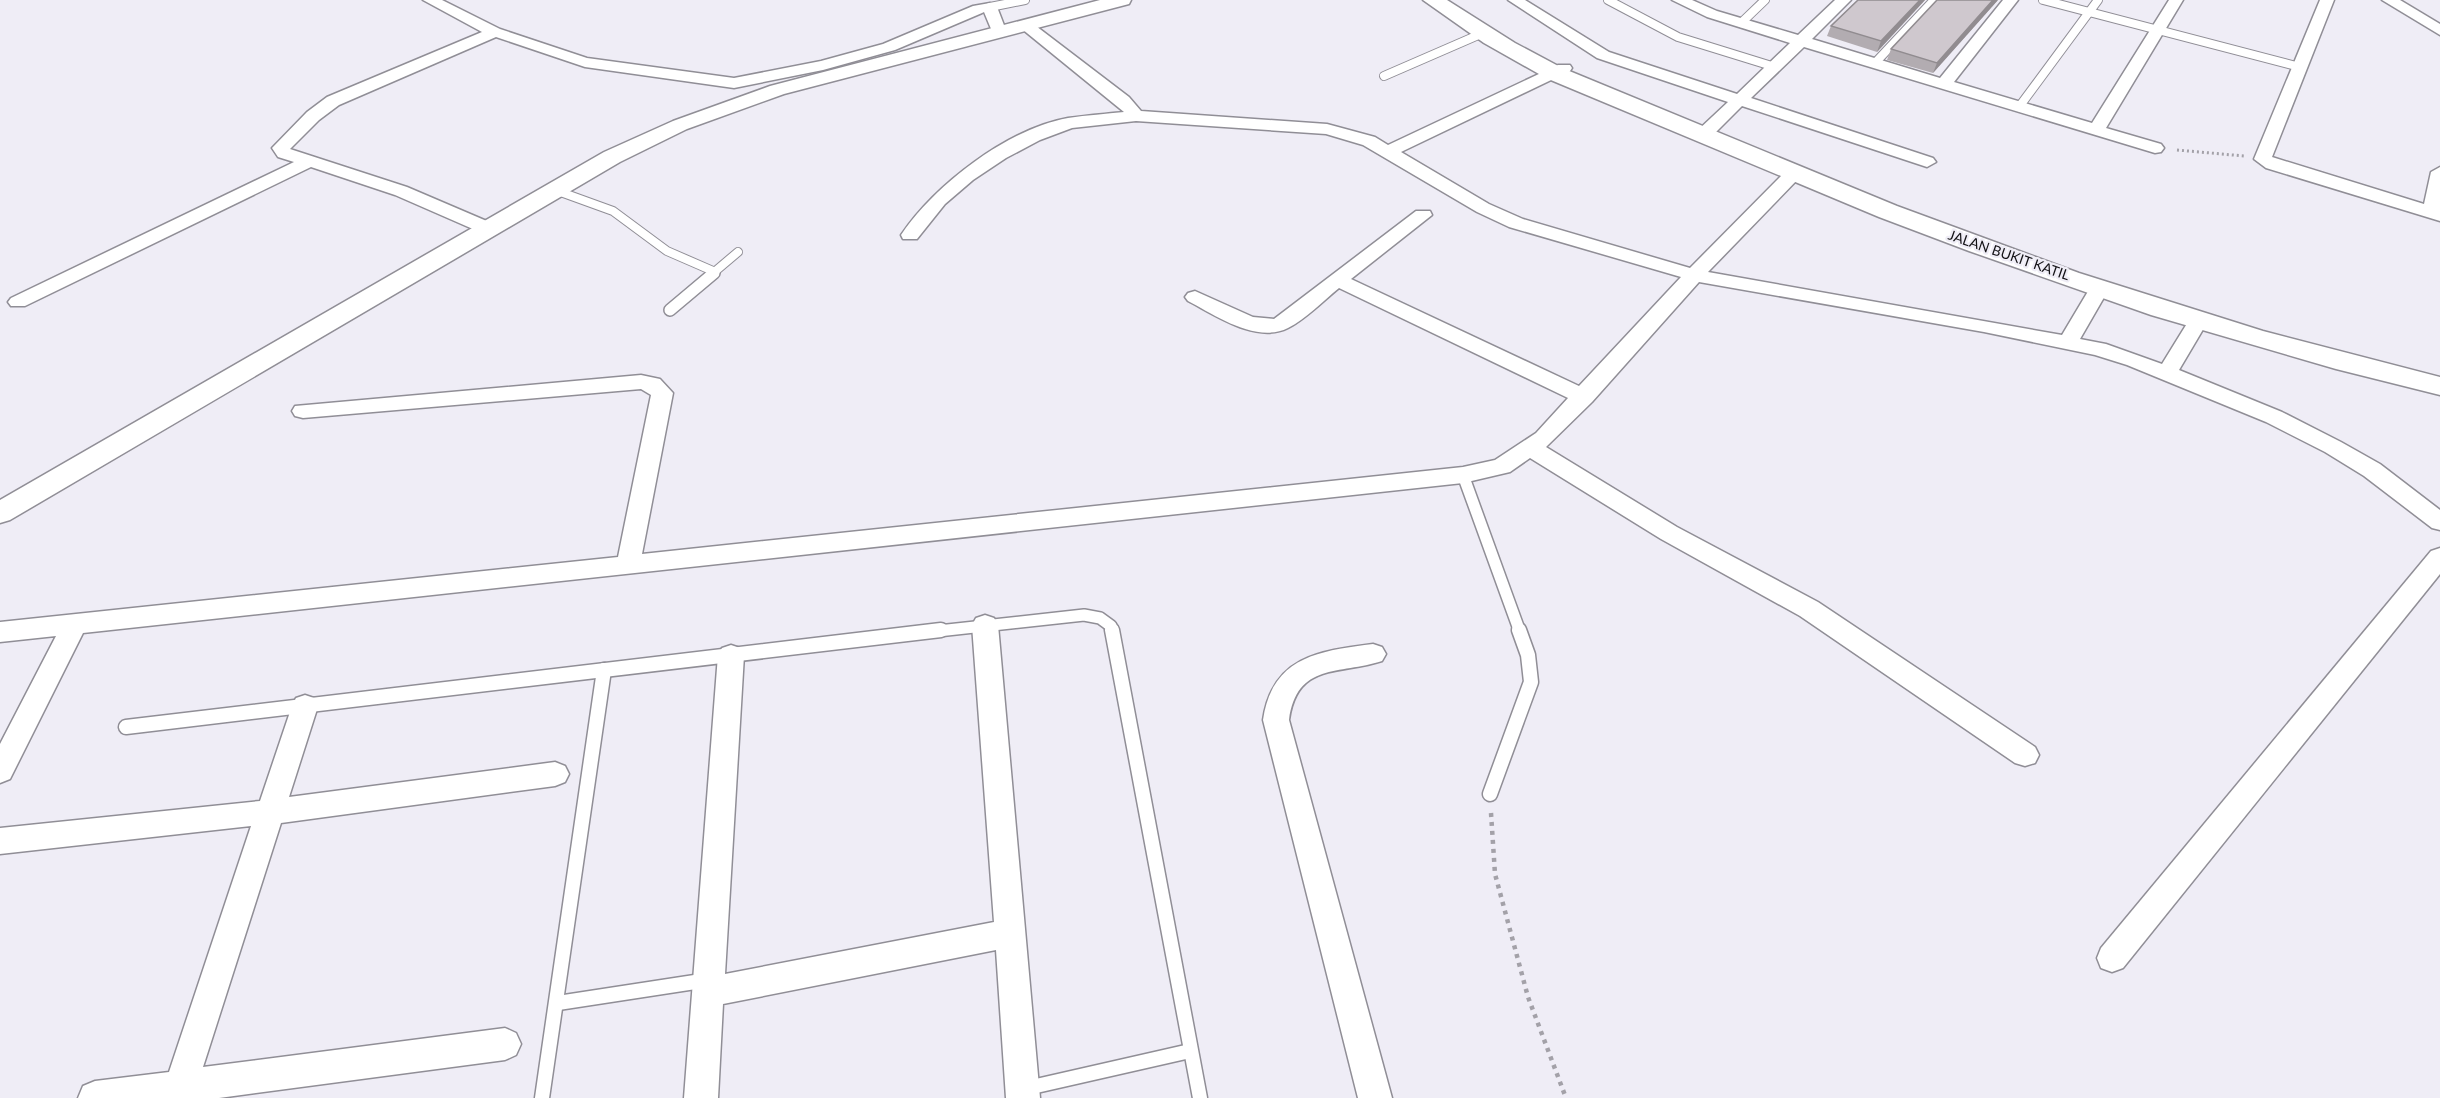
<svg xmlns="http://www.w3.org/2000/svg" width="2440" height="1098" font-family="Lato,sans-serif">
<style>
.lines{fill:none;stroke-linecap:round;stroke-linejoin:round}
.service-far2-casing{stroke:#908e96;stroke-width:10}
.service-far1-casing{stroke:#908e96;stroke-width:14}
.service-casing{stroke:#908e96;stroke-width:17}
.minor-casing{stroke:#908e96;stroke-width:3}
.tertiary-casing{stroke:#908e96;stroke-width:3}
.primary-casing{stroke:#908e96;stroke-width:3}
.path-far1{stroke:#a3a1a8;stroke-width:3;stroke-dasharray:2 3;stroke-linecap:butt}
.path{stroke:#a3a1a8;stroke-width:4.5;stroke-dasharray:4 5;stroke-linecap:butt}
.service-far2{stroke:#fff;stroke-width:8}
.service-far1{stroke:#fff;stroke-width:11}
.service{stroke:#fff;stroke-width:14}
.minor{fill:#fff;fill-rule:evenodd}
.tertiary{fill:#fff;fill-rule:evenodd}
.primary{fill:#fff;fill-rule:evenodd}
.wall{fill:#b2acb1}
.shaded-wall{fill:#918c90}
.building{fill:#cfc8ce;stroke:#918c90;stroke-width:1.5}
.labels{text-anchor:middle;stroke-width:4.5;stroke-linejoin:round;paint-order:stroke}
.far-street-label{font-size:14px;fill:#121114;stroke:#efedf6}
</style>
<rect width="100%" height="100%" fill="#efedf6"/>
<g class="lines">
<g class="service-far2-casing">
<g id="service-far2">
<polyline points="1608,0 1678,37 1775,67"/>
<polyline points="2043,0 2300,67"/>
<polyline points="990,7 1025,0"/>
<polyline points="1741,23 1765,0"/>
<polyline points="1875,63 1934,0"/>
<polyline points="1384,76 1483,33"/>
<polyline points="2019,107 2098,0"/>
<polyline points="555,190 613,211 667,251 713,271"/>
<polyline points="712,274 738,252"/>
</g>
</g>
<g class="service-far1-casing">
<g id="service-far1">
<polyline points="670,310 714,273"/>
<polyline points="1463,475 1520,632"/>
<polyline points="929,632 1084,615 1100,618 1111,626 1112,632"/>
</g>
</g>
<g class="service-casing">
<g id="service">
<polyline points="1112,630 1200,1098"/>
<polyline points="126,727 941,630"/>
<polyline points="1490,794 1531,682 1528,655 1519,630"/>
<polyline points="558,1003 708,980"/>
<polyline points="1023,1089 1190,1051"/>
<polyline points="542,1098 604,670"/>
</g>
</g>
<g class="minor-casing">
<g id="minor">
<polygon points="423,0 442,0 500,29 587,58 734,78 821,61 883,44 973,6 990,3 997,7 1007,33 1004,36 994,36 984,12 982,13 895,50 823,70 734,88 585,67 496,37 339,105 319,120 290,149 407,187 496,225 498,229 496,233 482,233 395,195 311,167 25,306 11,306 8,302 11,298 294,162 278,157 272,148 307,112 327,97 482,32"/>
<polygon points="1508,0 1525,0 1609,52 1737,94 1790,43 1707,17 1672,0 1692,0 1717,11 1798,35 1835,0 1851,0 1812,39 1940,78 2003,0 2018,0 1954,82 2092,123 2169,0 2183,0 2106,128 2161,144 2164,148 2161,152 2155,153 1804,47 1751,98 1933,158 1936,162 1927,167 1742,106 1709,139 1697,139 1694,135 1697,131 1728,102 1597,58"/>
<polygon points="2320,0 2334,0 2272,157 2424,204 2431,172 2440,167 2440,221 2266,168 2254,159"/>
<polygon points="2382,0 2400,0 2440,24 2440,35"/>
<path d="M1027 21 1032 23 1129 97 1141 111 1327 124 1375 137 1388 145 1558 65H1570L1572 68 1570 71 1401 152 1489 204 1523 219 1690 268 1787 170 1793 169 1802 174 1799 178 1708 272 2062 335 2093 283 2100 281 2110 287 2080 339 2106 344 2162 364 2191 317H2205L2208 321 2179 370 2282 412 2341 442 2380 464 2440 510V530L2432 528 2364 476 2325 452 2266 422 2127 365 2095 355 1984 332 1699 282 1592 402 1546 447 1677 527 1818 602 2035 747 2039 755 2035 763 2025 766 2015 763 1800 616 1661 539 1530 458 1510 472 1463 483 83 633 10 779 0 783V744L56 636 0 642V622L618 557 651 395 641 389 303 418 295 416 292 411 295 406 641 375 660 379 673 393 642 554 1463 467 1495 460 1536 433 1568 398 1339 288C1323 301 1306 319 1288 328 1256 344 1215 315 1188 301L1185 297 1188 293 1195 291 1253 317 1274 319 1416 211H1430L1432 215 1351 279 1579 386 1681 277 1509 227 1477 212 1363 145 1326 134 1136 121 1072 128 1040 140 1006 158 973 180 945 204 917 239H903L901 235C935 185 1007 129 1068 118 1087 115 1106 114 1124 112L1022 29 1019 26 1022 23Z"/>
<polygon points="2440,548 2440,574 2123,968 2112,972 2101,968 2097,958 2101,948 2431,551"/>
<polygon points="985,615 994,618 998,625 1040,1098 1006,1098 996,950 723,1004 718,1098 684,1098 718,655 722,648 731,645 740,648 744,655 725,974 994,922 972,625 976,618"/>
<path d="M1373 644 1382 647 1386 654 1382 661C1339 675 1297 662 1289 720L1392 1098H1358L1263 720C1272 657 1318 651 1373 644Z"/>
<polygon points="305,695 314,698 318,706 289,797 555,762 565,766 569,774 565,782 555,786 281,823 203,1067 505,1028 516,1033 521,1044 516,1055 505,1060 219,1098 78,1098 83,1086 95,1081 169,1072 251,826 0,854 0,828 260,801 292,706 296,698"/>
</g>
</g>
<g class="tertiary-casing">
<polygon id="tertiary" points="1100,0 1131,0 1129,4 784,94 687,129 620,162 10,520 0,523 0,500 604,152 673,121 770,86"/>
</g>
<g class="primary-casing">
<polygon id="primary" points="1423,0 1447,0 1515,43 1562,68 1897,206 2079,273 2263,331 2440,377 2440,395 2336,369 2151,315 1969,251 1879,217 1546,78 1484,43"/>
</g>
<polyline class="path-far1" points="2177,150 2244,156"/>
<polyline class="path" points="1491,813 1495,874 1528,997 1566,1098"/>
<use href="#service-far2" class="service-far2"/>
<use href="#service-far1" class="service-far1"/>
<use href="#service" class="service"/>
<use href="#minor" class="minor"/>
<use href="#tertiary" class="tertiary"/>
<use href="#primary" class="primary"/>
</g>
<g class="wall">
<polygon points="1858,0 1925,0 1877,52 1827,36 1831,26"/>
<polygon points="1998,0 1933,73 1887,60 1891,49"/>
</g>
<g class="shaded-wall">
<polygon points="1920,0 1925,0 1877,52 1881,41"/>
<polygon points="1993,0 1998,0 1933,73 1937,63"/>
</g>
<g class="building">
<polygon points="1858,0 1920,0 1881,41 1831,26"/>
<polygon points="1937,0 1993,0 1937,63 1891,49"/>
</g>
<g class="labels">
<g class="far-street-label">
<text transform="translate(2009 255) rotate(19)" y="5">JALAN BUKIT KATIL</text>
</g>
</g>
</svg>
